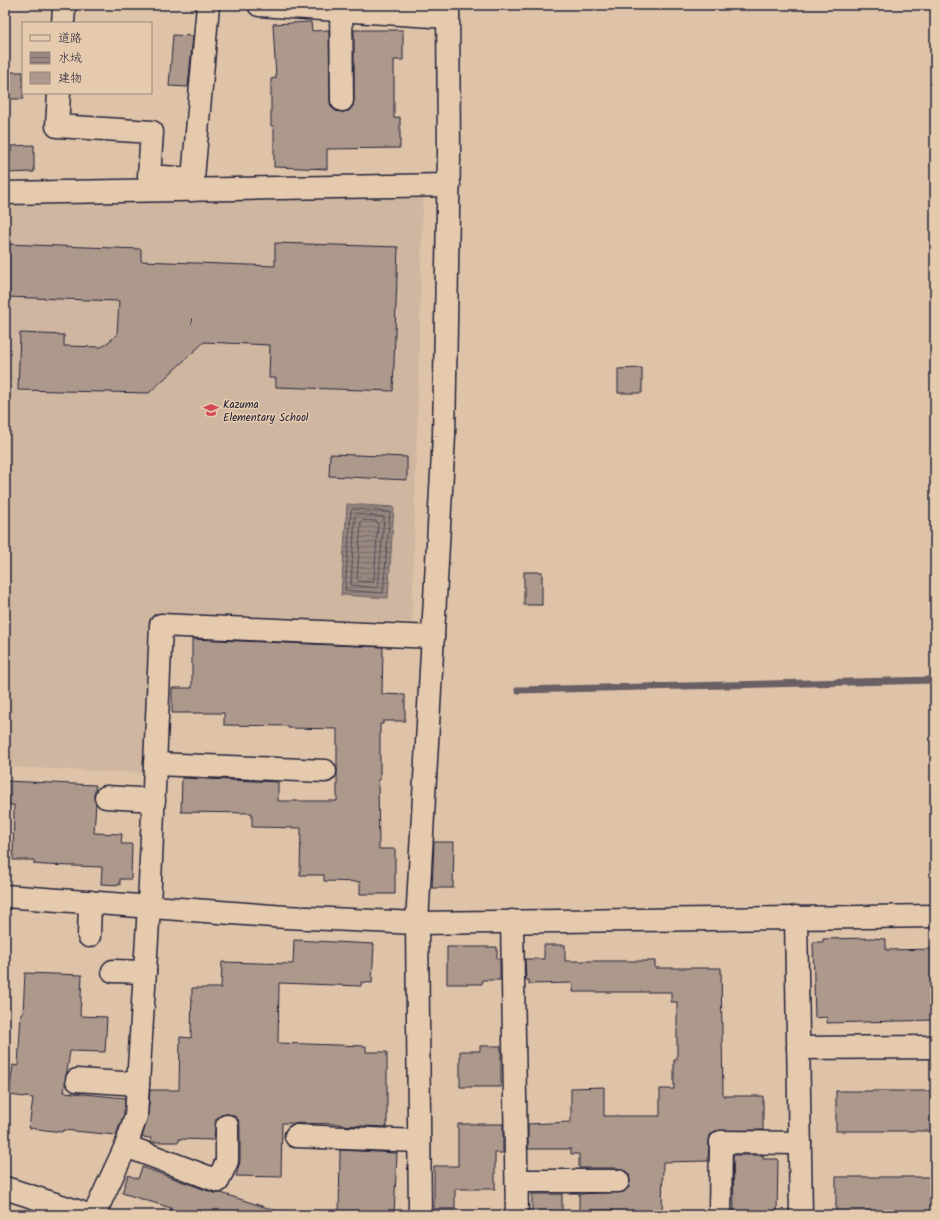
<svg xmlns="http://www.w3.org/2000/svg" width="940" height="1220" font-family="Kalam,'Klee One',sans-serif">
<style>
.built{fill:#cfb6a0}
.water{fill:url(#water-rules);stroke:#695f65}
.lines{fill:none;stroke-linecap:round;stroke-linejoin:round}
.shore{stroke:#514b57;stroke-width:1}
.stream{stroke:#695f65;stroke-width:7}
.building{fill:#ad988c;stroke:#22223b}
.minor-casing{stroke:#22223b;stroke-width:25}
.minor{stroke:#e6caad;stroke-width:22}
.labels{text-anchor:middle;stroke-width:3;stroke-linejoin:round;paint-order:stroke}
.number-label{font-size:9px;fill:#45404f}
.poi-label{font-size:11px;fill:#22223b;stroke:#e6caad;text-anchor:start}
</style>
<defs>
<pattern id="water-rules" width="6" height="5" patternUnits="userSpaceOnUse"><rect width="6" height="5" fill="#988881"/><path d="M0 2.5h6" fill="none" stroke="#7c6f6b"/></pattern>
</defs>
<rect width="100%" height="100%" fill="#dec3a8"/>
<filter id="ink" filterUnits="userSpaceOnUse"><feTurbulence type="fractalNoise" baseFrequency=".025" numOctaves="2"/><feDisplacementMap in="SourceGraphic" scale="8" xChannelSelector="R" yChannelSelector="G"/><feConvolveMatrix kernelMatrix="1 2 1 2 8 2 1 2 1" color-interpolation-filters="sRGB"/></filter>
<g filter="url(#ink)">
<polygon class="built" points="423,197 412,622 154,615 142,773 5,767 5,204"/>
<polygon class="water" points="347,504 394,507 388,598 341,595"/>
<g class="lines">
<g class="shore">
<polygon points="353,509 390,512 383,593 345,590 351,511"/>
<polygon points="358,514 384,517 378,588 351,585 355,516"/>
<polygon points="363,520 376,521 378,523 374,580 372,582 359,581 357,579 361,522"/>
</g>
<polyline class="stream" points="518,690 935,680"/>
</g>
<g class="building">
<polygon points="311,22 312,31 329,30 330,101 331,107 336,111 342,112 349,111 353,106 354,100 354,30 403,30 403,60 394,60 394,118 400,117 400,148 327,149 327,169 274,167 274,126 271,126 271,79 276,78 273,24"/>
<polygon points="173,35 193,36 188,87 169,86"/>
<rect x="5" y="72" width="18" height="27"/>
<polygon points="34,145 34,172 5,173 5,152 11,152 11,146"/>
<polygon points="275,243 398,247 393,391 276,387 276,378 269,378 270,345 204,342 149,393 18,390 20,333 64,335 64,346 102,347 117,335 119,301 5,297 5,244 141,249 141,261 275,266"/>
<polygon points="642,368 642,393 618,393 618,369"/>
<polygon points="330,454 407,457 407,480 329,476"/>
<rect x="524" y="572" width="18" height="33"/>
<polygon points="192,639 383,647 382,694 405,695 405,721 383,721 383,724 380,724 380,780 378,780 379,849 395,849 395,894 360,894 360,882 324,881 324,875 300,875 301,828 252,827 252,813 181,812 182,778 278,782 278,801 337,801 337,729 288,728 288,726 224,725 224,713 172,713 172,688 192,688"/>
<polygon points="5,781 96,785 94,797 96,803 94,833 122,834 121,844 132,844 131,879 120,879 120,885 101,884 102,867 45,865 34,864 34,860 13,860 14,805 5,805"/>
<polygon points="434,842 454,842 453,888 432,888"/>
<polygon points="871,938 886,939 886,950 935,949 935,1020 827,1023 827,1017 815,1018 813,942 823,942 823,939"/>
<polygon points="294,940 374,944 372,983 361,982 361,986 279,983 278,1043 366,1046 366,1052 387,1052 387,1127 340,1125 340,1124 282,1123 281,1177 236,1176 240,1161 240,1126 238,1119 233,1115 227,1114 221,1115 216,1119 214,1140 179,1139 179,1142 150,1142 151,1138 142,1137 148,1117 150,1090 179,1090 180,1037 191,1038 192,988 221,988 222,962 293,964"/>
<polygon points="544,945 565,945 565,961 655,961 655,968 721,968 723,1096 763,1096 763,1130 715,1131 710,1135 709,1141 708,1161 663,1162 662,1215 613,1215 613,1210 579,1210 579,1194 624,1192 629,1187 630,1181 629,1174 624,1170 618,1168 579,1168 579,1154 571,1154 571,1149 528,1149 528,1124 571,1122 571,1088 604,1087 604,1116 660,1116 660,1089 674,1089 674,1060 677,1060 677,1002 671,1002 671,992 573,992 573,983 529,984 529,980 526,980 525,959 544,959"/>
<polygon points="447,947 497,947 497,959 500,959 500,980 482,980 482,984 447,984"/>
<polygon points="25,973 82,975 80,1016 107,1017 105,1052 70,1051 64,1092 125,1098 124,1114 116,1135 63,1130 62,1132 29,1128 33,1098 9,1095 13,1065 18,1066 21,1013 23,1013"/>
<polygon points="480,1046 501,1046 501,1087 460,1087 460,1051 480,1051"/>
<rect x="836" y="1091" width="99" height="40"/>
<polygon points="458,1124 503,1124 503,1153 495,1153 495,1189 455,1189 455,1209 434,1209 434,1166 458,1166"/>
<polygon points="340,1150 397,1153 394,1215 339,1215"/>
<polygon points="733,1155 763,1155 763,1159 778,1159 777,1215 734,1215"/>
<polygon points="142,1167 214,1193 221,1193 277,1211 276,1215 184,1215 170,1211 171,1208 122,1193 128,1175 138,1179"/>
<rect x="836" y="1177" width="99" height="38"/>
<rect x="532" y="1194" width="30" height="21"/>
</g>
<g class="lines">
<g class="minor-casing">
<g id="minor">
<polyline points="259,5 448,17"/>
<polyline points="341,5 342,100"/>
<polyline points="63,23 64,9"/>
<polyline points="59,93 57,126 152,132 149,176 178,178"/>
<polyline points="192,190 208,5"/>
<polyline points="5,193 449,185"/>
<polyline points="155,764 325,771"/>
<polyline points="106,797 154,800"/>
<polyline points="5,896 286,917 417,923 935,916"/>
<polyline points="796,917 801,1215"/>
<polyline points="512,921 517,1215"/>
<polyline points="89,936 90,902"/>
<polyline points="113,971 145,972"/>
<polyline points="798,1048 935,1047"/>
<polyline points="77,1080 138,1084"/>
<polyline points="296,1136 419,1141"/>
<polyline points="126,1146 218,1181 227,1161 227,1126"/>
<polyline points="517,1181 618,1181"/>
<polyline points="5,1188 89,1215"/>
<polyline points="94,1215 126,1146 136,1116 149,906 161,625 433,637"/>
<polyline points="420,1215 417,923 444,436 449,154 448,5"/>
<polyline points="720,1215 721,1142 800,1143"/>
</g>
</g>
<use href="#minor" class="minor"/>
</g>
</g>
<defs>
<g id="school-bare" transform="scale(1.2)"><path d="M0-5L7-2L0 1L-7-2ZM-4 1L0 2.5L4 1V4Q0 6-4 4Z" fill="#d1495b" stroke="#e6caad" stroke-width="2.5" paint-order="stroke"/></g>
</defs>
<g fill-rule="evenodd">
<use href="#school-bare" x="211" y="410"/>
</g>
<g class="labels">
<g class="number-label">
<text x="191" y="325">1</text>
</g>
<g class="poi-label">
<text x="223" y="408">Kazuma<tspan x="223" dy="13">Elementary School</tspan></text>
</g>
</g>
<rect width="940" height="1220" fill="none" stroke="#e6caad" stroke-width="20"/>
<rect x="10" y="10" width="920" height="1200" fill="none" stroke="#22223b" stroke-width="1.5" filter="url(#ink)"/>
<rect x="22" y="22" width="130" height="72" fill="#e6caad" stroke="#98877f"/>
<rect x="30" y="35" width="20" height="6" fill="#e6caad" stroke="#98877f"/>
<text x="58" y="42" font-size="12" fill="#22223b">道路</text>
<rect x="30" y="52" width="20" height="12" fill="url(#water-rules)" stroke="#98877f"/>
<text x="58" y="62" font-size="12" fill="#22223b">水域</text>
<rect x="30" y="72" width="20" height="12" fill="#ad988c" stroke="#98877f"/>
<text x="58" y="82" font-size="12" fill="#22223b">建物</text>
</svg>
